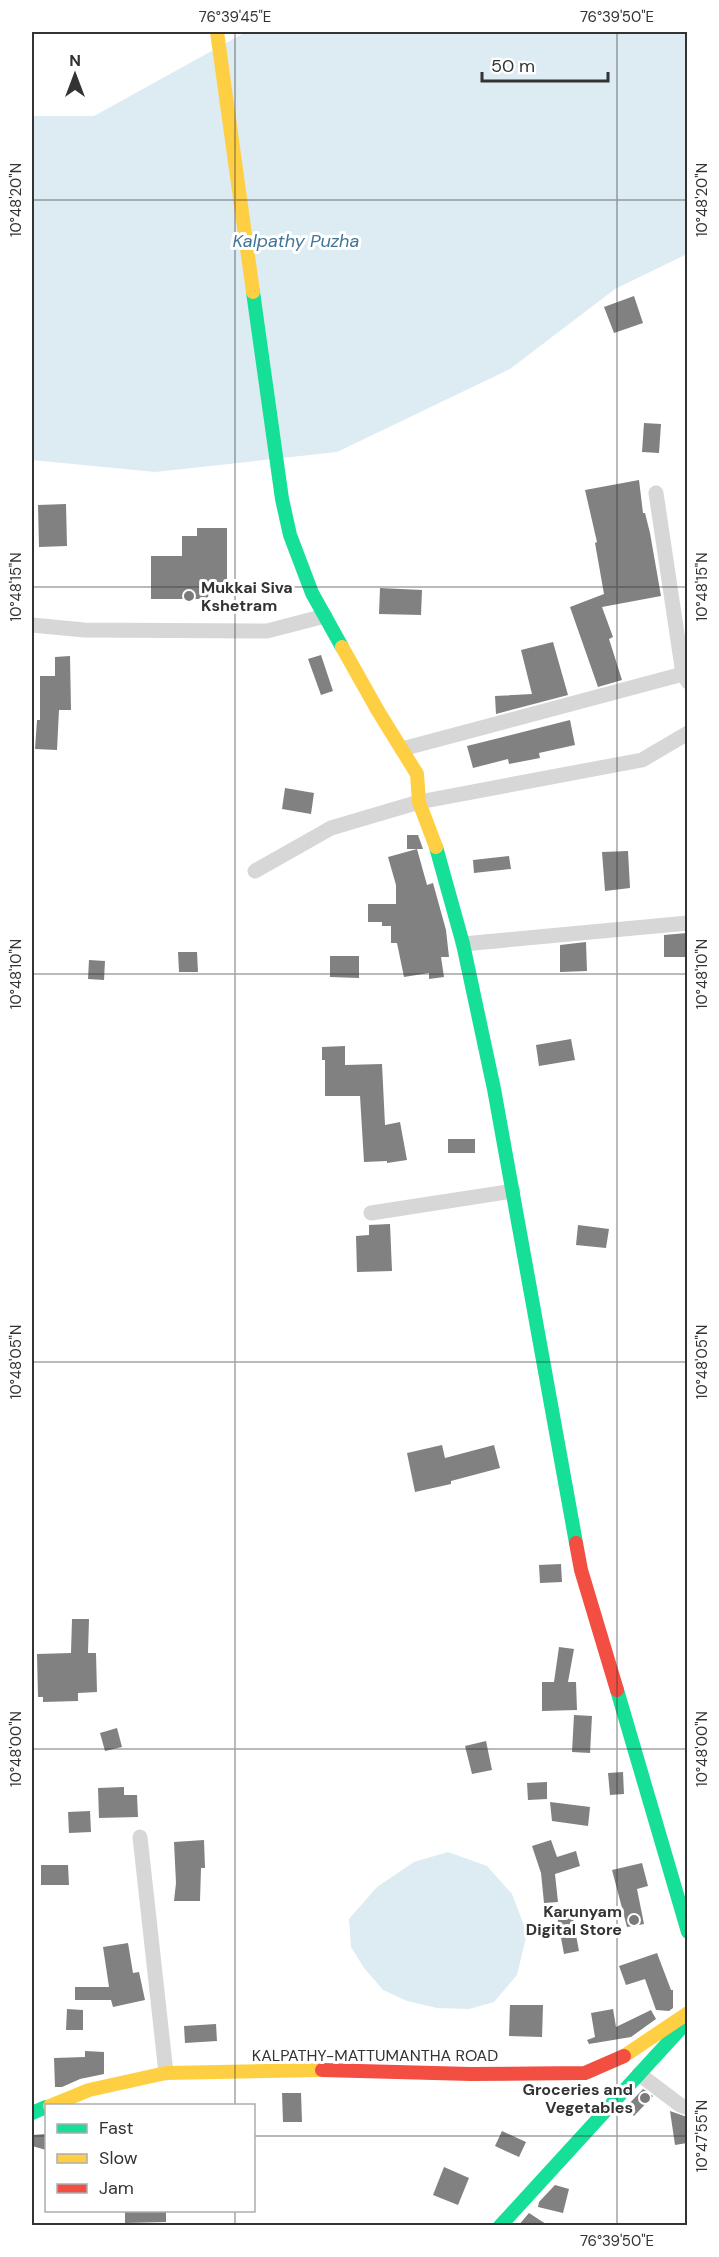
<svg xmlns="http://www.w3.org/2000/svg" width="719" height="2257" font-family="'DM Sans',sans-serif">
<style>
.water{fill:#ddebf3}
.building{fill:#818181}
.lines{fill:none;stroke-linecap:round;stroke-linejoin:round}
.street{stroke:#d7d7d7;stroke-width:15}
.fast{stroke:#16e098;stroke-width:14}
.slow{stroke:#ffcf43;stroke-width:14}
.jam{stroke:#f24e42;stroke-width:14}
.ticks{fill:none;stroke:#333;stroke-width:1.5;stroke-opacity:0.45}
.poi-dot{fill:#7a7a7a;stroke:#fff;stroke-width:2}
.labels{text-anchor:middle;stroke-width:6;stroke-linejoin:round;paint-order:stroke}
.poi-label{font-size:16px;font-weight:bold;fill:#333;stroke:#fff;text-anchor:end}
.street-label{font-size:16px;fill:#333;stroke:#fff}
.water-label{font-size:18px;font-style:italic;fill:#3f7597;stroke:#fff}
.neatline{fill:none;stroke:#333;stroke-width:2}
.ticks-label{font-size:15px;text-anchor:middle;fill:#333}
</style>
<rect width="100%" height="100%" fill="#fff"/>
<g class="water">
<polygon points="246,32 687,32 687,254 615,289 510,369 337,452 155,472 32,460 32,116 94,116"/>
<polygon points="448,1852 487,1866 512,1894 527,1933 517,1975 494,2002 469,2009 437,2008 407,2001 383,1990 364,1968 351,1947 349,1919 377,1887 414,1862"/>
</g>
<g class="building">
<polygon points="634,296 643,323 614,333 604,307"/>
<polygon points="644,423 661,424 659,453 642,452"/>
<polygon points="639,480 643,513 645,513 650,533 661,596 602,607 613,637 609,639 622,680 598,687 570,607 604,594 595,543 597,542 585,490"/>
<polygon points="66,504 67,546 39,547 38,505"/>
<polygon points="197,528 227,528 227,584 209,584 208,599 151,599 151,556 182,556 182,536 197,536"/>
<polygon points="380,588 422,590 421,615 379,614"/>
<polygon points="553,642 568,695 496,714 495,696 532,694 521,650"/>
<polygon points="321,655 333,691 321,695 308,659"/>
<polygon points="70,656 71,710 59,710 57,750 35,749 37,720 40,720 40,676 55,676 55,657"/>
<polygon points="570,720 575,745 539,753 540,758 509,764 508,759 473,768 467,746"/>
<polygon points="285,788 314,793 311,814 282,809"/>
<polygon points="407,835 418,835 423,849 407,849"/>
<polygon points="417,849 427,885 433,883 446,930 449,957 441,957 444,977 429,979 429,973 404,977 397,943 391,943 391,926 382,926 382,922 368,922 368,904 396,904 396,885 388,857"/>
<polygon points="628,851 630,888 605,891 602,852"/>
<polygon points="509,856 511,869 474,873 473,860"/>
<polygon points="687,933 687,957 664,957 664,935"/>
<polygon points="586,942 587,971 560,972 560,945"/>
<polygon points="178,952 197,952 198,972 179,972"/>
<polygon points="330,956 359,956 359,978 330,977"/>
<polygon points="89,960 105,961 104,980 88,979"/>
<polygon points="571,1039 575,1060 539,1066 536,1045"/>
<polygon points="345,1046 345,1065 382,1064 385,1125 400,1122 407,1160 387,1163 387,1161 364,1162 360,1096 325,1096 325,1060 322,1060 322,1047"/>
<rect x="448" y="1139" width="27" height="14"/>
<polygon points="390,1224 392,1271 357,1272 356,1236 369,1235 369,1225"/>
<polygon points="578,1225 609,1229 606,1248 576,1245"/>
<polygon points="442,1445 445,1458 494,1445 500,1468 451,1481 451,1484 415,1492 407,1453"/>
<polygon points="561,1564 562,1582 540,1583 539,1565"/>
<polygon points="72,1619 89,1619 88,1653 96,1653 97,1692 78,1693 78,1701 43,1702 43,1697 38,1697 37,1654 71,1653"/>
<polygon points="559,1647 574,1649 568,1682 576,1682 577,1710 542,1711 542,1682 554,1682"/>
<polygon points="574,1715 592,1716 590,1753 572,1752"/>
<polygon points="117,1728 122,1747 105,1751 100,1733"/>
<polygon points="486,1741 492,1770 472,1774 465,1746"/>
<polygon points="623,1772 624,1794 610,1795 608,1773"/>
<polygon points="547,1782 547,1799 528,1800 527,1783"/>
<polygon points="124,1787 124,1795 137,1795 138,1817 99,1818 98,1788"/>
<polygon points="550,1802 590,1807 588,1826 552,1821"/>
<polygon points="90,1811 91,1832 69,1833 68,1812"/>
<polygon points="204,1840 205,1868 201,1868 200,1901 174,1901 176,1883 174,1842"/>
<polygon points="551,1840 557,1857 576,1851 580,1866 555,1874 558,1902 544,1903 541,1873 532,1846"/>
<polygon points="642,1863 648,1886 637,1889 644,1924 627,1927 612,1870"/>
<polygon points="41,1865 68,1865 69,1885 41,1885"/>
<polygon points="571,1908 579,1951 564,1954 556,1911"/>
<polygon points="128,1943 133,1973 139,1972 145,2000 113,2007 111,2000 75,2000 75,1987 109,1987 103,1947"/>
<polygon points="657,1953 671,1990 673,1990 673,2008 669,2011 656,2010 645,1979 626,1985 619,1966"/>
<polygon points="510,2005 543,2005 542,2037 509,2036"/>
<polygon points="67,2009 83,2010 83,2030 66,2030"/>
<polygon points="613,2009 616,2027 651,2010 656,2019 631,2037 589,2044 587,2040 595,2037 591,2013"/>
<polygon points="216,2024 217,2041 185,2043 184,2026"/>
<polygon points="85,2051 104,2052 104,2074 80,2079 62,2087 55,2087 54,2058 85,2057"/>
<polygon points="643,2089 653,2096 634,2116 625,2108"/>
<polygon points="282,2093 301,2093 302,2122 283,2122"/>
<polygon points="670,2111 687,2117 687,2143 675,2145"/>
<polygon points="502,2131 526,2142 519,2157 495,2146"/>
<polygon points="46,2134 46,2150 32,2146 32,2135"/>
<polygon points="444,2167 469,2178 458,2205 433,2195"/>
<polygon points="555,2185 569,2189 563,2213 538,2207 539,2202"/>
<polygon points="125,2211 166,2211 166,2222 125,2223"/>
<polygon points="529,2213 549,2226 518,2226"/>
</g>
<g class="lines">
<g class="street">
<polyline points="656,493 683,674 688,682"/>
<polyline points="32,625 84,630 267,631 325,616"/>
<polyline points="402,749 683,674"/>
<polyline points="255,871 331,828 419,802 642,760 688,733"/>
<polyline points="463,944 688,923"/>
<polyline points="371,1213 513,1191"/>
<polyline points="140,1837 166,2073"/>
<polyline points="639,2074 680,2105 688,2108"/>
</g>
<g class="fast">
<polyline points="253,292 282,499 290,535 312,593 342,647"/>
<polyline points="436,847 463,944 494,1089 576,1543"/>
<polyline points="617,1690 688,1932"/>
<polyline points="32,2113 46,2107"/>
<polyline points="500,2226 684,2025"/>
</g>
<g class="slow">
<polyline points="217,32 253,292"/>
<polyline points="342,647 378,711 417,774 419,802 436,847"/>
<polyline points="624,2056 688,2013"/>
<polyline points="50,2106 89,2090 166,2073 322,2070"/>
</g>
<g class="jam">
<polyline points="576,1543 581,1570 617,1690"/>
<polyline points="322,2070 471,2074 585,2073 624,2056"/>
</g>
</g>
<path class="ticks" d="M235 32V2106M617 32V2226M32 200H688M32 587H688M32 974H688M32 1362H688M32 1749H688M32 2136H46M254 2136H688M235 2210V2226"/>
<g class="poi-dot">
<circle cx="189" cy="596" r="6"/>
<circle cx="634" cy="1920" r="6"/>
<circle cx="645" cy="2098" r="6"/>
</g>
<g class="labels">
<g class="poi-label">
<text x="201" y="593" text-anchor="start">Mukkai Siva<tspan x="201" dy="18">Kshetram</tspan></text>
<text x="622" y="1917">Karunyam<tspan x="622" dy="18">Digital Store</tspan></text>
<text x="633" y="2095">Groceries and<tspan x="633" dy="18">Vegetables</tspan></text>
</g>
<g class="street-label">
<text x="375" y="2061">KALPATHY-MATTUMANTHA ROAD</text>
</g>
<g class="water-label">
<text x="296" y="247">Kalpathy Puzha</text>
</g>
</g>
<rect width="719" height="2257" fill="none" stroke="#ffffff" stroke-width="66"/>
<rect x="45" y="2104" width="210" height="108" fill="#ffffff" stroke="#adadad" stroke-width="1.5"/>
<rect x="57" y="2124" width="30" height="9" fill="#16e098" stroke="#adadad" stroke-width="1.5"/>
<text x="99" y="2134" font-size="18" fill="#333333">Fast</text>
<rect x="57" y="2154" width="30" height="9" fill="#ffcf43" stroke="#adadad" stroke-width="1.5"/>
<text x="99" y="2164" font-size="18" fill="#333333">Slow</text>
<rect x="57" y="2184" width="30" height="9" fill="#f24e42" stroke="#adadad" stroke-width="1.5"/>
<text x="99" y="2194" font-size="18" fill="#333333">Jam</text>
<g transform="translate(75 75)" stroke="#ffffff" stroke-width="4.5" paint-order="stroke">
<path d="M0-4.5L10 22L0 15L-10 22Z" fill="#333333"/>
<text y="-9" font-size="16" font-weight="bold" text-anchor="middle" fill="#333333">N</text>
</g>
<path d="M482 72v9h126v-9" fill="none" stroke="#333333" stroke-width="3"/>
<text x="491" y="72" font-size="18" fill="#333333" stroke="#ffffff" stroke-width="4.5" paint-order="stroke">50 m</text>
<rect x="33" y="33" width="653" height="2191" class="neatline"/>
<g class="ticks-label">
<text x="235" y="22">76°39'45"E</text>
<text x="617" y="22">76°39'50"E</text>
<text transform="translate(16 200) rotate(-90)" y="5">10°48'20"N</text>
<text transform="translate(702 200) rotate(-90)" y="5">10°48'20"N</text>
<text transform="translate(16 587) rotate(-90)" y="5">10°48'15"N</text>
<text transform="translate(702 587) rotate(-90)" y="5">10°48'15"N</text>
<text transform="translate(16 974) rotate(-90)" y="5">10°48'10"N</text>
<text transform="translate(702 974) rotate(-90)" y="5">10°48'10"N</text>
<text transform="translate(16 1362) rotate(-90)" y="5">10°48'05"N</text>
<text transform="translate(702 1362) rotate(-90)" y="5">10°48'05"N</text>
<text transform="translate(16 1749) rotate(-90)" y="5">10°48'00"N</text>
<text transform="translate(702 1749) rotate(-90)" y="5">10°48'00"N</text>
<text transform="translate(702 2136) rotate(-90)" y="5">10°47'55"N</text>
<text x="617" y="2246">76°39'50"E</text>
</g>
</svg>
